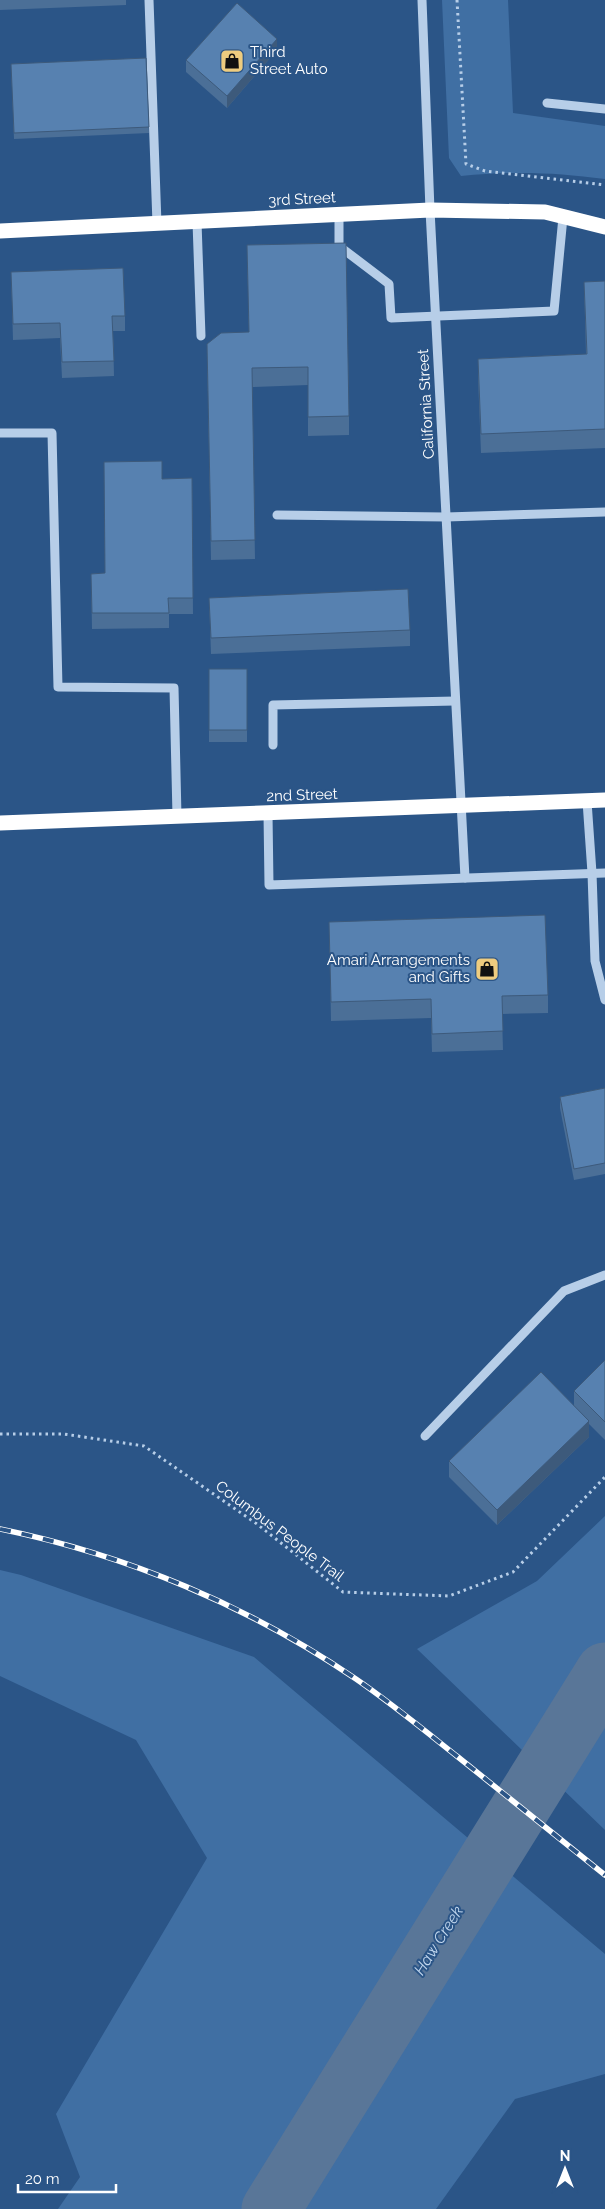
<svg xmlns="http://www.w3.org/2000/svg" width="605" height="2209" font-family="Raleway,sans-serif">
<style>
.green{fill:#406fa3}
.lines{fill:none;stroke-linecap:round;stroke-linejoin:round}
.river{stroke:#597698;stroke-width:59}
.path{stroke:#b7cee8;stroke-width:3;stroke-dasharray:2.5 4;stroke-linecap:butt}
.minor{stroke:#b7cee8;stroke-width:9}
.highway{stroke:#fff;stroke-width:15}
.rail-casing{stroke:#fff;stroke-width:5.5}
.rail{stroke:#2b5587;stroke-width:4;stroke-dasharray:11;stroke-linecap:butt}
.wall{fill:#4b6f97}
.shaded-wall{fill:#3d5a7b}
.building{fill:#5781b0;stroke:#3d5a7b}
.labels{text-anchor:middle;stroke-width:4;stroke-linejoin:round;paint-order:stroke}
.poi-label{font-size:15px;fill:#fff;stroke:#2b5587;text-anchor:start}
.street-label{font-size:15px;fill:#fff;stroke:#2b5587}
.water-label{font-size:16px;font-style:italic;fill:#c3d8ef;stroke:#2b5587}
</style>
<rect width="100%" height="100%" fill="#2b5587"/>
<g class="green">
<path d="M442 0H508L513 113 605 126V179C554 172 512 171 461 176L449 158Z"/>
<polygon points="605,1516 605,1830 417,1649 537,1581"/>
<polygon points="0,1570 21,1575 254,1657 605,1954 605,2074 515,2099 436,2209 58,2209 80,2177 56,2114 207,1858 136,1740 0,1676"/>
</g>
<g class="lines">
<polyline class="river" points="271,2209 605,1672"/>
<g class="path">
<polyline points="457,0 466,164 485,171 605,185"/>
<polyline points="0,1434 64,1434 144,1446 257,1524 343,1592 449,1596 513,1572 605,1477"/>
</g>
<g class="minor">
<polyline points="149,0 157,224"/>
<polyline points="422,0 430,210 465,878"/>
<polyline points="547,103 605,109"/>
<polyline points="339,215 339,246 389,284 391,318 554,311 563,217"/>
<polyline points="197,222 201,336"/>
<polyline points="0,433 52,433 58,687 174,688 177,816"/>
<polyline points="277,515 446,517 605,512"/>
<polyline points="273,745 273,705 455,701"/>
<polyline points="587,801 592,873 595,961 605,1000"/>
<polyline points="268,814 269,885 605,873"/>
<polyline points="425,1436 564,1291 605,1275"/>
</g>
<g class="highway">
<polyline points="0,231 430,210 545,212 605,227"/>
<polyline points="0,823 605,800"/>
</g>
<g class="rail-casing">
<path id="rail" d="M0 1529C127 1555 249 1606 356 1679 391 1703 424 1730 458 1757 507 1796 556 1836 605 1875"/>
</g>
<use href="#rail" class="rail"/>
</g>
<g class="wall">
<polygon points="0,0 126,0 126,5 0,10"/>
<polygon points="277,50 227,108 186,72 186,60"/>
<polygon points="146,58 149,133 14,139 11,64"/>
<polygon points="247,245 349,416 349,435 308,436 308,385 252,387 255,559 211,560 207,344 249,332"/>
<polygon points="11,272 125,316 125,331 113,331 114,376 62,378 60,338 13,340"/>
<polygon points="605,281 605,448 481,453 478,377 478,359 586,354 584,282"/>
<polygon points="192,478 193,614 169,614 169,628 92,629 91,574 105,573 162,479"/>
<polygon points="209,598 410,630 410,646 211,654"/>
<rect x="209" y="669" width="38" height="73"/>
<polygon points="329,922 548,995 548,1013 502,1014 503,1050 432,1052 431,1018 331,1021"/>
<polygon points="605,1088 605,1174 574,1180 560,1108 560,1097"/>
<polygon points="605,1360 605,1440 589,1424 589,1437 497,1525 449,1477 449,1461 574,1406 574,1391"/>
</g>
<g class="shaded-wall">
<polygon points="277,39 277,50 227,108 227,96"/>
<polygon points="589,1421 589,1437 497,1525 497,1510"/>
</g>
<g class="building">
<polygon points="237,3 277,39 227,96 186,60"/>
<polygon points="146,58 149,127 14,133 11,64"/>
<polygon points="346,243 349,416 308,417 308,367 252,368 255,540 211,541 207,344 221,333 249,332 247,245"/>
<polygon points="123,268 125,316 112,316 114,361 62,362 60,323 13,324 11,272"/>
<polygon points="605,281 605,429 481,434 478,359 587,354 584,282"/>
<polygon points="162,461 162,479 192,478 193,598 168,598 169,613 92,613 91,574 105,573 104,462"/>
<polygon points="408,589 410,630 211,638 209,598"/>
<rect x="209" y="669" width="38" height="61"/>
<polygon points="545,915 548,995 502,996 503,1031 432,1034 431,999 331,1002 329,922"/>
<polygon points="605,1088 605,1163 574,1169 560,1097"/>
<polygon points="605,1360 605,1422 574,1391"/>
<polygon points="541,1372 589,1421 497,1510 449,1461"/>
</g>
<defs>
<g id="shop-square" transform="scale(1.25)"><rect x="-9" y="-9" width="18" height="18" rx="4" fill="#eecc7f" stroke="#2b5587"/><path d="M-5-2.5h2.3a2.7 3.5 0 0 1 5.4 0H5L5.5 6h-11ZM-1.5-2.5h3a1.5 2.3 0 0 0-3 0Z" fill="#111"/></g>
</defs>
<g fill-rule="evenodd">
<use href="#shop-square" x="232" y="61"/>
<use href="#shop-square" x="487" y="969"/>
</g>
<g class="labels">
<g class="poi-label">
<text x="250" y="57">Third<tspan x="250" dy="17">Street Auto</tspan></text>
<text x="470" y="965" text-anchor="end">Amari Arrangements<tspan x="470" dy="17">and Gifts</tspan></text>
</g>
<g class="street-label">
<text transform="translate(302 199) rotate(-3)" y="5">3rd Street</text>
<text transform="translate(426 404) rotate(-93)" y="5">California Street</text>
<text transform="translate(302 795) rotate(-2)" y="5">2nd Street</text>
<text transform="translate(280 1531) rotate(37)" y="5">Columbus People Trail</text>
</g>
<g class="water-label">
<text transform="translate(438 1940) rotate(-58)" y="6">Haw Creek</text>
</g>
</g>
<g transform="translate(565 2169)" stroke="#2b5587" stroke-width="4" paint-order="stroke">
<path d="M0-4L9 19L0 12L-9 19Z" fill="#ffffff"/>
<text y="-8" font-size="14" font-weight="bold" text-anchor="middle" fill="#ffffff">N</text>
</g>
<path d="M18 2184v8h98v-8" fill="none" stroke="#ffffff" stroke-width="2.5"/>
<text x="25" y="2184" font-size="15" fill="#ffffff" stroke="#2b5587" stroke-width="4" paint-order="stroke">20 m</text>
</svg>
